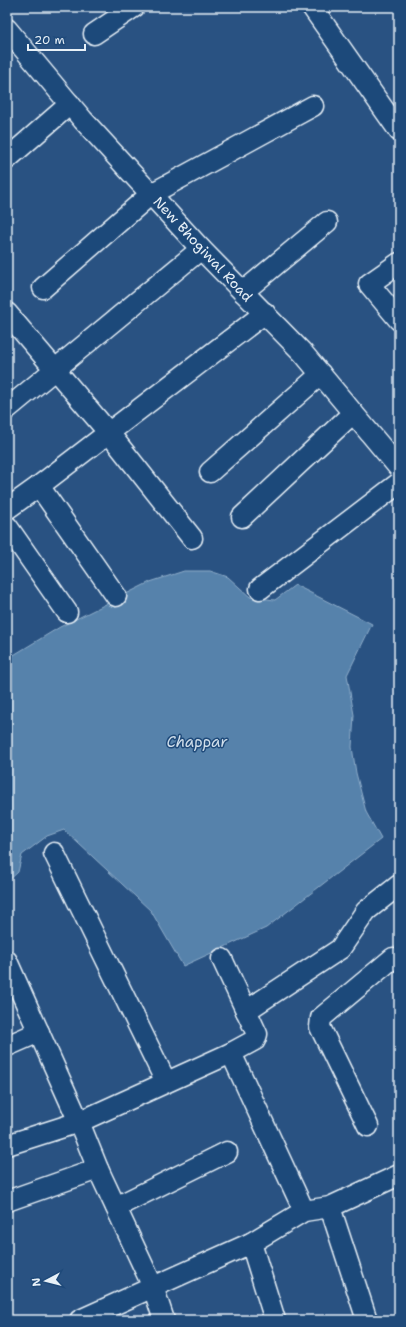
<svg xmlns="http://www.w3.org/2000/svg" width="406" height="1327" font-family="'Shantell Sans',sans-serif">
<style>
.water{fill:#5682ab;stroke:#90aeca}
.lines{fill:none;stroke-linecap:round;stroke-linejoin:round}
.minor-casing{stroke:#e8f1f8;stroke-width:23}
.minor{stroke:#1f4a7a;stroke-width:20}
.labels{text-anchor:middle;stroke-width:3;stroke-linejoin:round;paint-order:stroke}
.street-label{font-size:14px;fill:#e8f1f8;stroke:#1f4a7a}
.water-label{font-size:15px;font-style:italic;fill:#d2e0ec;stroke:#1f4a7a}
</style>
<rect width="100%" height="100%" fill="#295282"/>
<filter id="ink" filterUnits="userSpaceOnUse"><feTurbulence type="fractalNoise" baseFrequency=".025" numOctaves="2"/><feDisplacementMap in="SourceGraphic" scale="8" xChannelSelector="R" yChannelSelector="G"/><feConvolveMatrix kernelMatrix="1 2 1 2 8 2 1 2 1" color-interpolation-filters="sRGB"/></filter>
<g filter="url(#ink)">
<polygon class="water" points="184,571 210,571 228,577 250,597 275,600 295,585 372,624 347,675 354,715 352,747 356,773 366,812 381,839 266,928 183,966 151,911 64,830 47,836 22,855 18,872 7,882 7,659 60,627 150,582"/>
<g class="lines">
<g class="minor-casing">
<g id="minor">
<polyline points="312,7 399,131"/>
<polyline points="7,29 83,120 201,249 303,353 399,468"/>
<polyline points="94,34 134,7"/>
<polyline points="7,159 70,104"/>
<polyline points="399,263 369,284 399,320"/>
<polyline points="43,288 151,194 313,106"/>
<polyline points="243,292 327,222"/>
<polyline points="7,313 109,433 192,538"/>
<polyline points="7,409 201,249"/>
<polyline points="210,472 321,374"/>
<polyline points="39,486 116,596"/>
<polyline points="7,509 39,486 265,313"/>
<polyline points="242,517 353,413"/>
<polyline points="7,526 67,612"/>
<polyline points="260,589 399,483"/>
<polyline points="54,853 166,1082"/>
<polyline points="222,959 257,1034 255,1040 231,1053"/>
<polyline points="7,961 79,1122 98,1169 153,1287 164,1320"/>
<polyline points="246,1011 340,949 366,911 399,885"/>
<polyline points="7,1046 39,1032"/>
<polyline points="368,1126 320,1027 321,1018 393,958"/>
<polyline points="7,1145 79,1122 231,1053 304,1211"/>
<polyline points="7,1201 98,1169"/>
<polyline points="116,1207 227,1152"/>
<polyline points="330,1207 367,1320"/>
<polyline points="251,1243 275,1320"/>
<polyline points="80,1320 251,1243 304,1211 330,1207 399,1175"/>
</g>
</g>
<use href="#minor" class="minor"/>
</g>
</g>
<g class="labels">
<g class="street-label">
<text transform="translate(203 249) rotate(47)" y="5">New Bhogiwal Road</text>
</g>
<g class="water-label">
<text x="197" y="747">Chappar</text>
</g>
</g>
<rect width="406" height="1327" fill="none" stroke="#1f4a7a" stroke-width="24"/>
<rect x="12" y="12" width="382" height="1303" fill="none" stroke="#e8f1f8" stroke-width="1.5" filter="url(#ink)"/>
<g transform="translate(46 1281) rotate(263)" stroke="#1f4a7a" stroke-width="3" paint-order="stroke">
<path d="M0-3L7 15L0 10L-7 15Z" fill="#e8f1f8"/>
<text y="-6" font-size="11" font-weight="bold" text-anchor="middle" fill="#e8f1f8">N</text>
</g>
<path d="M28 44v6h57v-6" fill="none" stroke="#e8f1f8" stroke-width="2"/>
<text x="34" y="44" font-size="12" fill="#e8f1f8" stroke="#1f4a7a" stroke-width="3" paint-order="stroke">20 m</text>
</svg>
